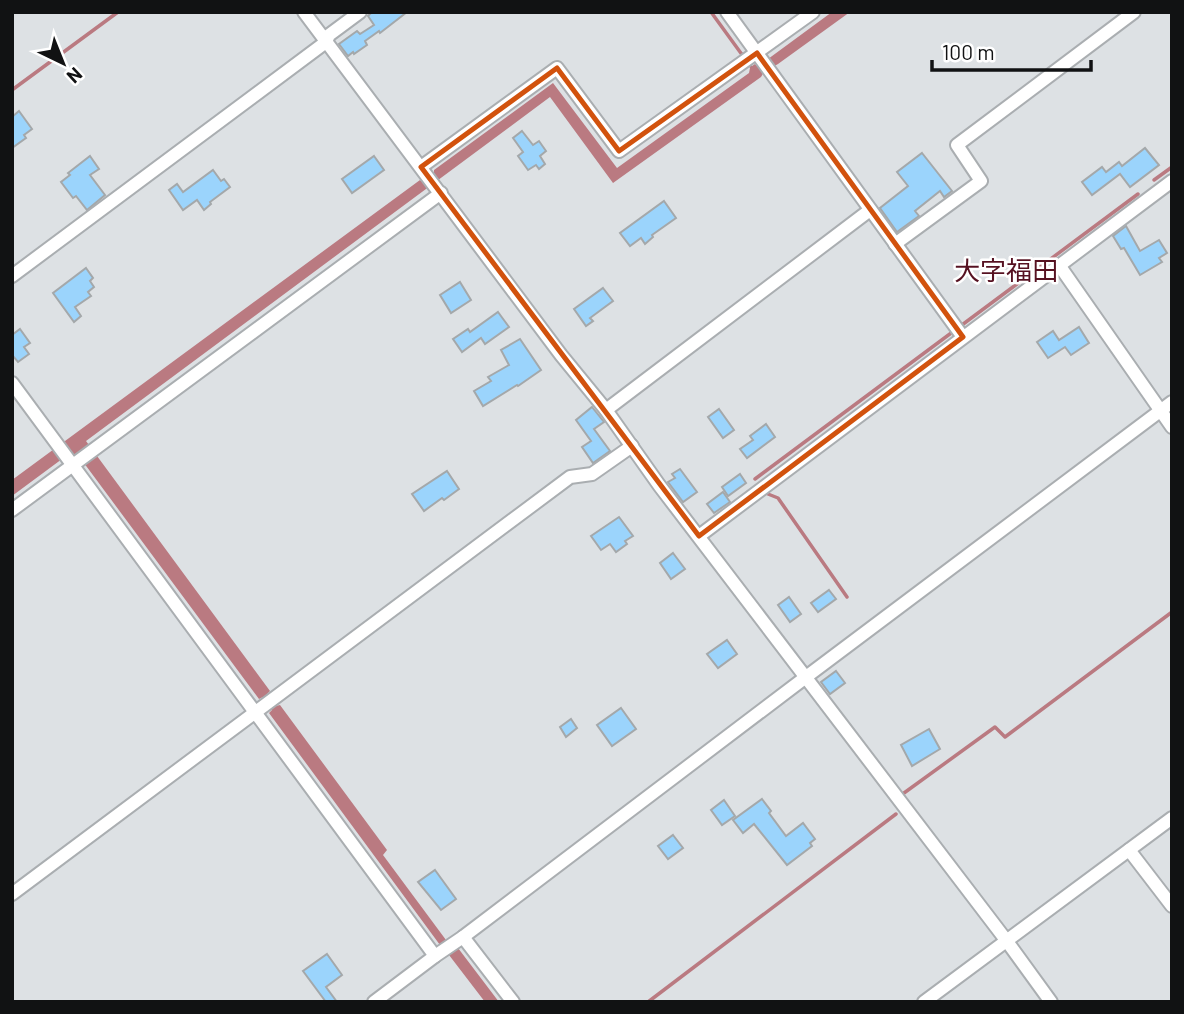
<svg xmlns="http://www.w3.org/2000/svg" width="1184" height="1014" font-family="Barlow,'Noto Sans JP',sans-serif">
<style>
.water{fill:#ba7a81}
.lines{fill:none;stroke-linecap:round;stroke-linejoin:round}
.stream{stroke:#ba7a81;stroke-width:3.5}
.building{fill:#9bd4fc;stroke:#a4a8aa;stroke-width:2}
.minor-casing{stroke:#aaaeb1;stroke-width:16}
.minor{stroke:#fff;stroke-width:12}
.marked{fill:none;stroke:#d2520d;stroke-width:5;stroke-linejoin:round}
.labels{text-anchor:middle;stroke-width:5;stroke-linejoin:round;paint-order:stroke}
.quarter-label{font-size:26px;fill:#561121;stroke:#fff}
</style>
<rect width="100%" height="100%" fill="#dde1e4"/>
<polygon class="water" points="832,12 850,12 778,64 764,72 761,77 613,183 550,97 86,441 270,691 267,694 276,706 280,705 387,850 383,855 446,940 456,949 458,948 499,1002 485,1002 449,955 450,954 440,945 269,713 272,710 263,697 259,699 78,455 76,457 72,455 62,459 12,496 12,480 420,180 421,181 434,172 434,170 553,83 617,168 749,73 750,68 740,54 742,52 752,66 755,64 758,67 768,62 768,59"/>
<g class="lines">
<g class="stream">
<polyline points="711,12 743,56"/>
<polyline points="12,90 118,12"/>
<polyline points="1154,180 1172,167"/>
<polyline points="755,479 1138,194"/>
<polyline points="768,494 778,498 847,597"/>
<polyline points="904,793 995,727 1005,737 1172,612"/>
<polyline points="648,1002 896,814"/>
</g>
</g>
<g class="building">
<polygon points="372,12 407,12 380,33 379,31 365,41 367,45 354,54 353,52 348,56 339,44 357,31 360,34 374,25 368,16"/>
<polygon points="19,111 32,129 24,135 26,138 12,148 12,117"/>
<polygon points="522,131 533,145 539,141 546,151 540,156 545,164 539,169 536,165 528,170 518,156 523,152 513,138"/>
<polygon points="1145,148 1159,165 1130,187 1120,174 1092,195 1082,182 1102,167 1106,172 1119,162 1122,166"/>
<polygon points="922,153 952,191 944,197 940,191 915,211 919,216 897,232 880,208 908,186 897,172"/>
<polygon points="90,156 99,169 90,175 105,195 87,210 76,196 73,198 61,182 70,175 68,173"/>
<polygon points="374,156 384,170 352,193 342,179"/>
<polygon points="213,170 221,181 224,179 230,187 210,202 211,204 204,210 197,200 183,210 169,190 177,184 183,192"/>
<polygon points="664,201 676,218 652,235 653,237 645,244 641,238 630,246 620,233"/>
<polygon points="1126,226 1140,251 1159,240 1167,253 1159,258 1162,262 1140,275 1124,248 1121,249 1113,236"/>
<polygon points="86,268 93,278 90,281 94,287 88,292 91,296 75,307 81,316 74,322 53,293"/>
<polygon points="460,282 471,300 451,313 440,295"/>
<polygon points="603,288 613,301 590,318 593,321 586,326 574,309"/>
<polygon points="498,312 509,327 485,344 481,338 462,352 453,339 468,329 470,332"/>
<polygon points="1079,327 1089,343 1071,355 1065,347 1048,358 1037,342 1053,331 1059,340"/>
<polygon points="20,329 30,343 24,347 29,354 18,362 12,355 12,335"/>
<polygon points="520,339 541,370 518,386 517,385 483,406 474,391 491,381 488,377 509,365 501,350"/>
<polygon points="592,407 604,422 594,429 610,451 593,463 582,447 591,441 576,420"/>
<polygon points="719,409 734,430 723,438 708,417"/>
<polygon points="766,424 775,437 747,458 740,449 753,440 750,436"/>
<polygon points="680,469 697,492 683,502 668,482 675,478 672,474"/>
<polygon points="447,471 459,489 444,500 442,498 424,511 412,494"/>
<polygon points="740,474 746,483 728,496 722,487"/>
<polygon points="723,492 730,502 714,513 707,504"/>
<polygon points="619,517 633,536 625,541 627,544 616,552 610,544 601,550 591,536"/>
<polygon points="673,553 685,569 671,579 660,563"/>
<polygon points="829,590 836,599 818,612 811,603"/>
<polygon points="789,597 801,614 790,622 778,605"/>
<polygon points="727,640 737,654 718,668 707,654"/>
<polygon points="836,671 845,683 830,694 821,682"/>
<polygon points="621,708 636,729 612,746 597,725"/>
<polygon points="571,719 577,728 566,737 560,727"/>
<polygon points="929,729 940,749 912,766 901,745"/>
<polygon points="762,799 771,811 769,813 786,836 803,823 815,839 810,843 812,846 787,865 754,824 743,833 733,820"/>
<polygon points="724,800 735,816 722,825 711,810"/>
<polygon points="673,835 683,848 668,859 658,846"/>
<polygon points="435,870 456,899 441,910 418,882"/>
<polygon points="327,954 342,975 326,987 337,1002 326,1002 303,971"/>
</g>
<g class="lines">
<g class="minor-casing">
<g id="minor">
<polyline points="304,12 561,355 606,410 659,485 1006,940 1051,1002"/>
<polyline points="727,12 963,337"/>
<polyline points="421,167 557,68 619,151 813,12"/>
<polyline points="895,244 981,181 957,145 1134,12"/>
<polyline points="1059,265 1172,427"/>
<polyline points="12,276 326,42 329,35 360,12"/>
<polyline points="12,383 435,956"/>
<polyline points="606,410 870,210"/>
<polyline points="12,510 441,193"/>
<polyline points="699,536 1172,181"/>
<polyline points="1129,850 1172,906"/>
<polyline points="12,894 570,477 592,474 632,446"/>
<polyline points="463,937 513,1002"/>
<polyline points="374,1002 435,956 463,937 806,677 1172,402"/>
<polyline points="924,1002 1172,818"/>
</g>
</g>
<use href="#minor" class="minor"/>
</g>
<path class="marked" d="M757 53 963 337 699 536 421 167 557 68 619 151Z"/>
<g class="labels">
<g class="quarter-label">
<text x="1006" y="280">大字福田</text>
</g>
</g>
<rect width="1184" height="1014" fill="none" stroke="#111213" stroke-width="28"/>
<g transform="translate(63 63) rotate(137)" stroke="#ffffff" stroke-width="5" paint-order="stroke">
<path d="M0-5L12 26L0 18L-12 26Z" fill="#111213"/>
<text y="-10" font-size="19" font-weight="bold" text-anchor="middle" fill="#111213">N</text>
</g>
<path d="M932 60v10h159v-10" fill="none" stroke="#111213" stroke-width="3.5"/>
<text x="942" y="60" font-size="21" fill="#111213" stroke="#ffffff" stroke-width="5" paint-order="stroke">100 m</text>
</svg>
